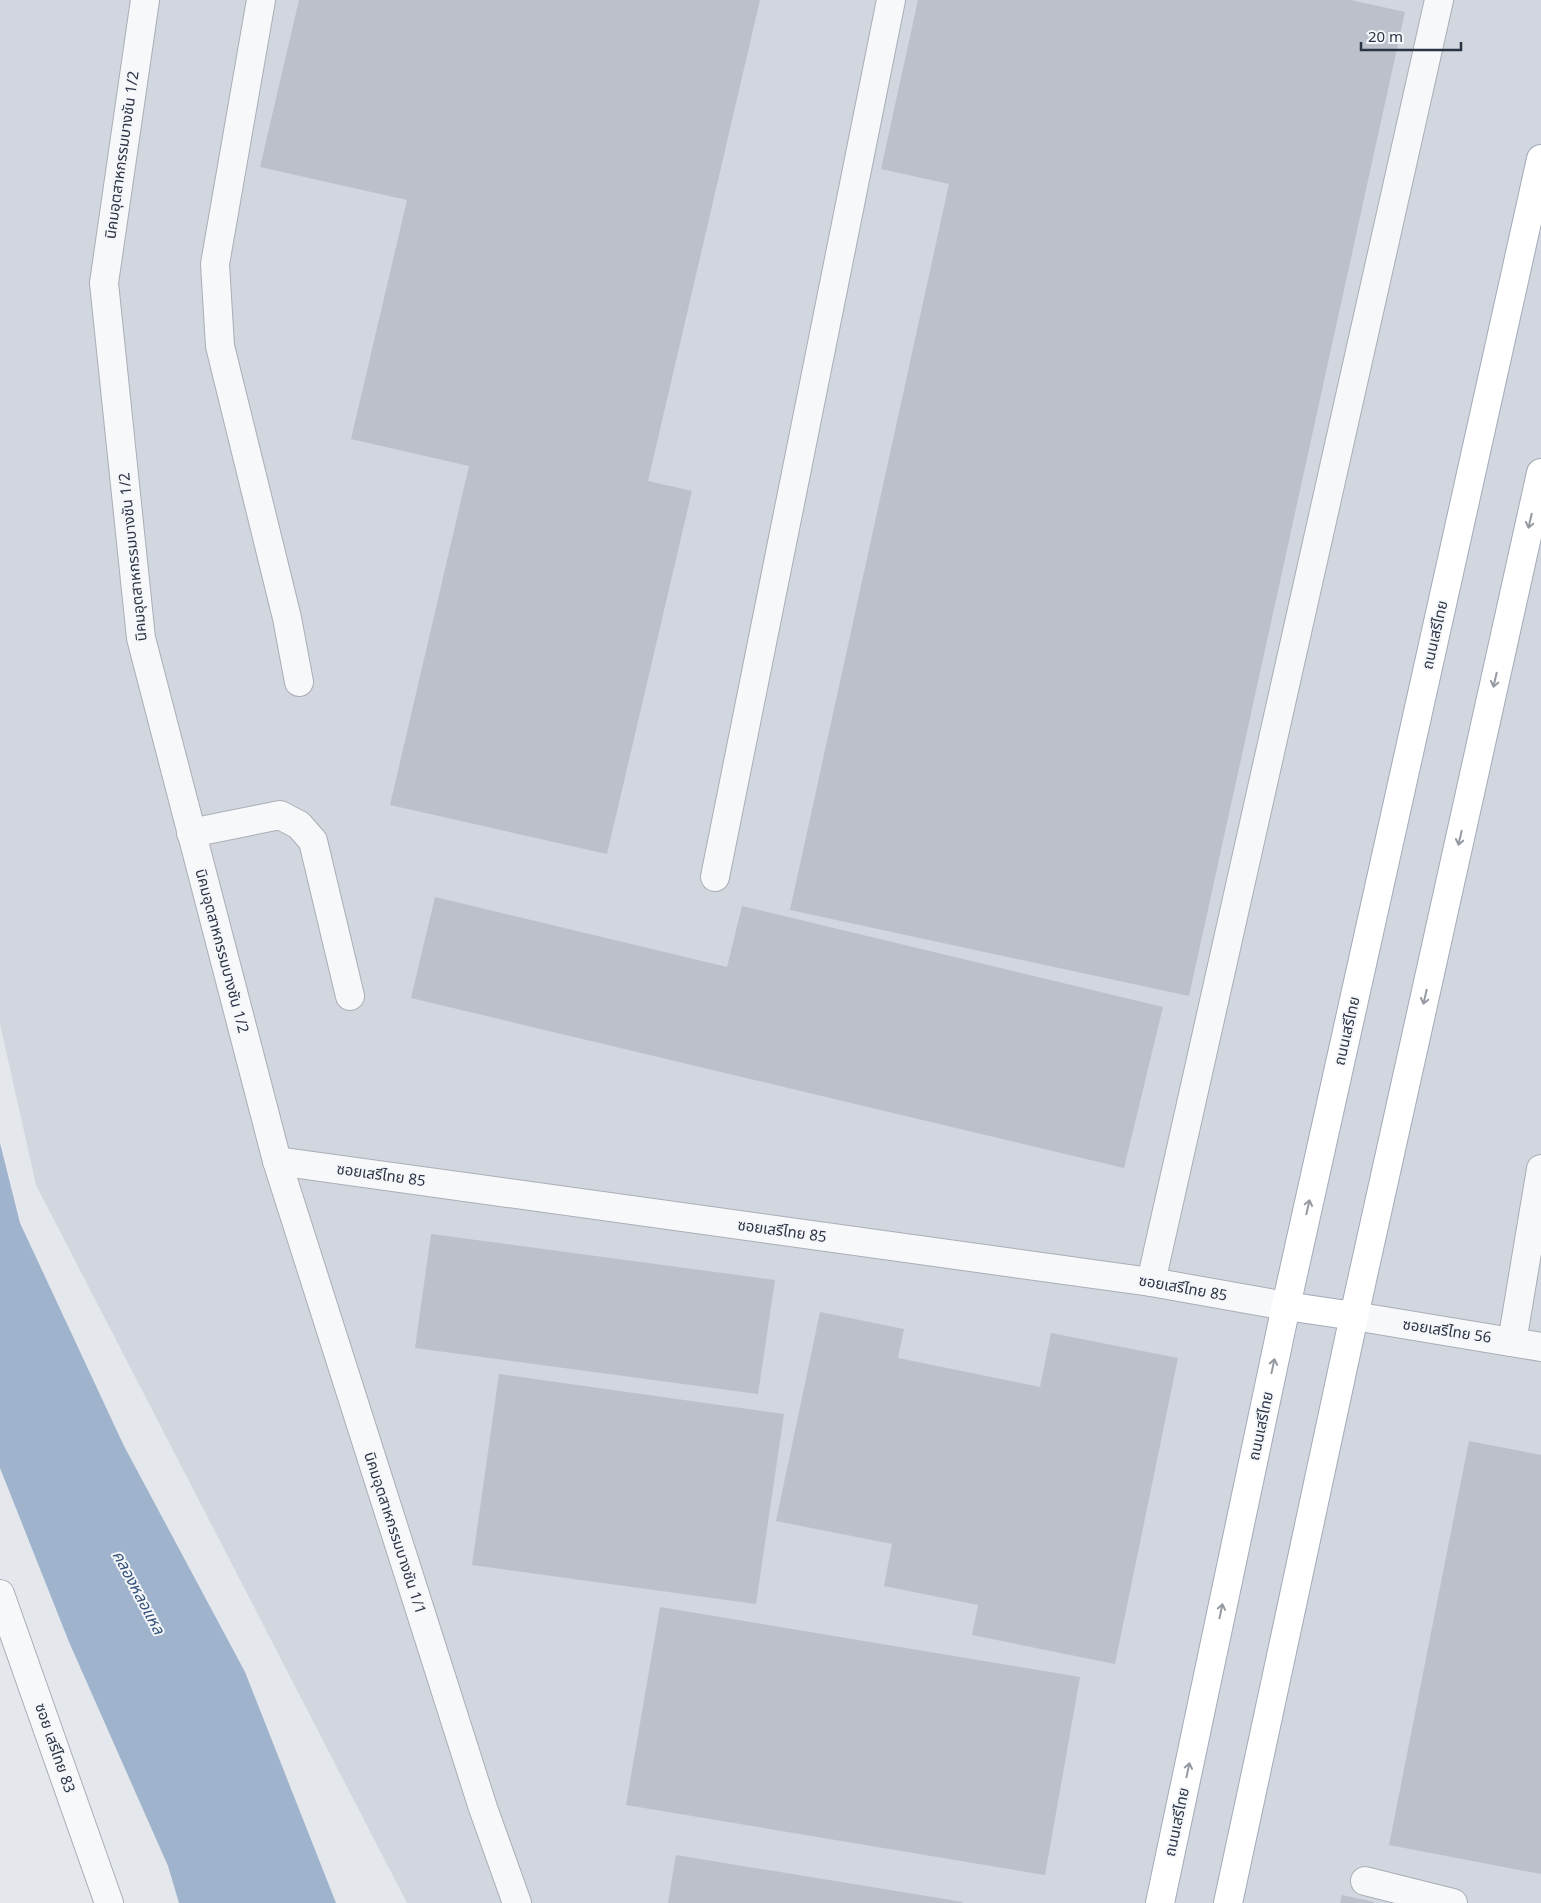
<svg xmlns="http://www.w3.org/2000/svg" width="1541" height="1903" font-family="'Noto Sans','Noto Sans Thai',sans-serif">
<style>
.built{fill:#d2d6de}
.water{fill:#9fb4cc}
.building{fill:#bbc0ca}
.lines{fill:none;stroke-linecap:round;stroke-linejoin:round}
.minor-casing{stroke:#a9aeb7;stroke-width:30}
.major-casing{stroke:#a3abb8;stroke-width:30}
.minor{stroke:#f7f8fa;stroke-width:28}
.major{stroke:#fff;stroke-width:28}
.oneway{stroke:#959aa2}
.labels{text-anchor:middle;stroke-width:4;stroke-linejoin:round;paint-order:stroke}
.street-label{font-size:15px;fill:#2b3445;stroke:#f4f6f9}
.water-label{font-size:16px;font-style:italic;fill:#34527a;stroke:#f4f6f9}
</style>
<rect width="100%" height="100%" fill="#e4e7ec"/>
<polygon class="built" points="0,0 1541,0 1541,1903 407,1903 36,1185 0,1024"/>
<polygon class="water" points="0,1143 20,1223 124,1446 245,1672 336,1903 179,1903 168,1866 69,1642 0,1468"/>
<g class="building">
<polygon points="299,0 760,0 648,481 692,491 607,854 390,805 469,466 351,439 407,200 260,167"/>
<polygon points="918,0 1351,0 1405,12 1189,996 790,910 949,184 881,169"/>
<polygon points="435,897 727,967 742,906 1163,1007 1124,1168 411,998"/>
<polygon points="431,1234 775,1280 758,1394 415,1348"/>
<polygon points="820,1312 904,1329 898,1358 1040,1387 1051,1333 1178,1358 1115,1664 972,1635 978,1605 884,1586 892,1544 776,1521"/>
<polygon points="499,1374 784,1414 756,1604 472,1565"/>
<polygon points="1469,1441 1541,1455 1541,1874 1389,1845"/>
<polygon points="660,1607 1080,1677 1045,1875 626,1805"/>
<polygon points="676,1855 963,1902 962,1903 668,1903"/>
<polygon points="1342,1895 1374,1902 1374,1903 1340,1903"/>
</g>
<g class="lines">
<g class="minor-casing">
<g id="minor">
<polyline points="145,0 104,283 141,638 277,1161 483,1808 517,1903"/>
<polyline points="261,0 215,264 220,346 287,618 299,682"/>
<polyline points="191,833 280,815 299,825 313,841 350,996"/>
<polyline points="715,877 891,0"/>
<polyline points="277,1161 1151,1282 1286,1306"/>
<polyline points="1151,1282 1439,0"/>
<polyline points="1354,1316 1541,1347"/>
<polyline points="1512,1342 1541,1169"/>
<polyline points="0,1594 109,1903"/>
<polyline points="1365,1881 1453,1903"/>
</g>
</g>
<g class="major-casing">
<g id="major">
<polyline points="1286,1306 1354,1316"/>
<polyline points="1160,1903 1286,1306 1541,159"/>
<polyline points="1228,1903 1354,1316 1541,473"/>
</g>
</g>
<use href="#minor" class="minor"/>
<use href="#major" class="major"/>
</g>
<defs><path id="oneway-shaft" d="M-6 0H5M1.5-3L5.5 0L1.5 3" fill="none" stroke-width="1.6" stroke-linecap="round" stroke-linejoin="round" transform="scale(1.25)"/></defs>
<g class="oneway">
<use href="#oneway-shaft" transform="translate(1530 521) rotate(103)"/>
<use href="#oneway-shaft" transform="translate(1495 680) rotate(103)"/>
<use href="#oneway-shaft" transform="translate(1460 838) rotate(103)"/>
<use href="#oneway-shaft" transform="translate(1425 997) rotate(103)"/>
<use href="#oneway-shaft" transform="translate(1308 1207) rotate(-77)"/>
<use href="#oneway-shaft" transform="translate(1273 1366) rotate(-78)"/>
<use href="#oneway-shaft" transform="translate(1221 1611) rotate(-78)"/>
<use href="#oneway-shaft" transform="translate(1188 1770) rotate(-78)"/>
</g>
<g class="labels">
<g class="street-label">
<text transform="translate(122 155) rotate(-82)" y="5">นิคมอุตสาหกรรมบางชัน 1/2</text>
<text transform="translate(133 557) rotate(-96)" y="5">นิคมอุตสาหกรรมบางชัน 1/2</text>
<text transform="translate(1435 635) rotate(-77)" y="5">ถนนเสรีไทย</text>
<text transform="translate(222 951) rotate(75)" y="5">นิคมอุตสาหกรรมบางชัน 1/2</text>
<text transform="translate(1347 1031) rotate(-77)" y="5">ถนนเสรีไทย</text>
<text transform="translate(381 1175) rotate(8)" y="5">ซอยเสรีไทย 85</text>
<text transform="translate(782 1231) rotate(8)" y="5">ซอยเสรีไทย 85</text>
<text transform="translate(1183 1288) rotate(10)" y="5">ซอยเสรีไทย 85</text>
<text transform="translate(1447 1331) rotate(9)" y="5">ซอยเสรีไทย 56</text>
<text transform="translate(1261 1426) rotate(-78)" y="5">ถนนเสรีไทย</text>
<text transform="translate(395 1533) rotate(72)" y="5">นิคมอุตสาหกรรมบางชัน 1/1</text>
<text transform="translate(55 1748) rotate(71)" y="5">ซอย เสรีไทย 83</text>
<text transform="translate(1177 1822) rotate(-78)" y="5">ถนนเสรีไทย</text>
</g>
<g class="water-label">
<text transform="translate(139 1592) rotate(62)" y="6">คลองหลอแหล</text>
</g>
</g>
<path d="M1361 42v8h100v-8" fill="none" stroke="#2b3445" stroke-width="2.5"/>
<text x="1368" y="42" font-size="15" fill="#2b3445" stroke="#f4f6f9" stroke-width="4" paint-order="stroke">20 m</text>
</svg>
